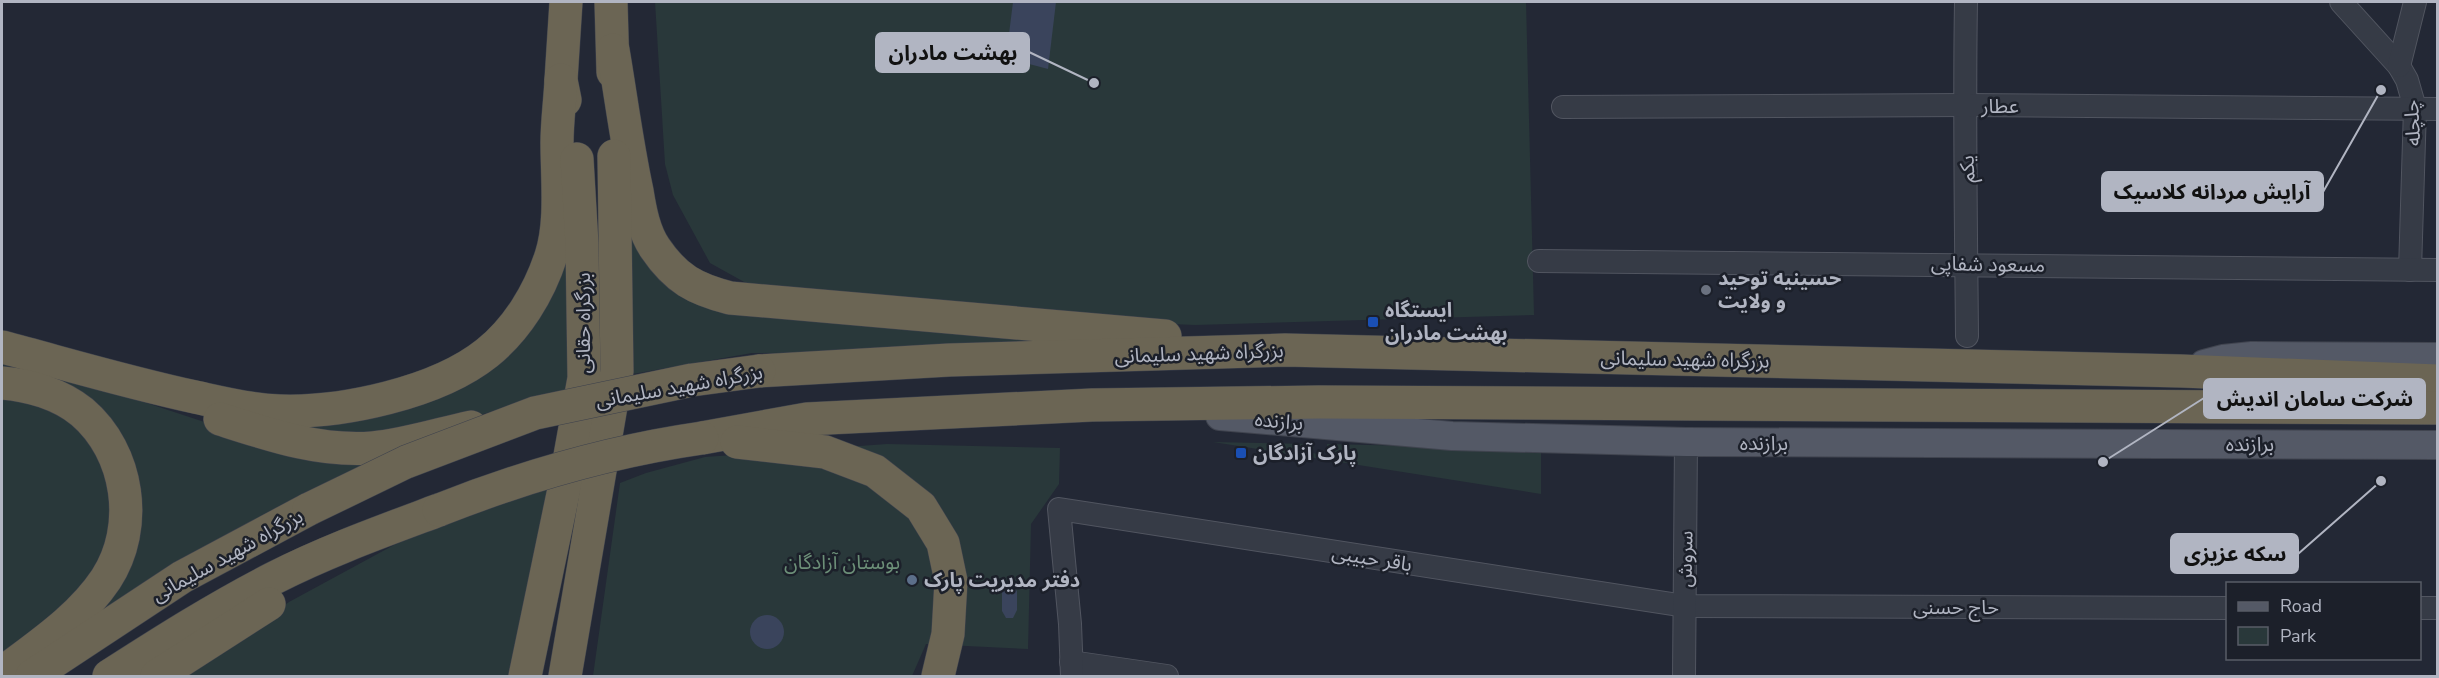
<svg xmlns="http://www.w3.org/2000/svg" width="2439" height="678" font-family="'Nunito Sans','Noto Sans Arabic',sans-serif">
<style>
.green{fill:#29383a}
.water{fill:#3a445c}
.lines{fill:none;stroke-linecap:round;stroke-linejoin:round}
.minor-casing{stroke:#515560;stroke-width:24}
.major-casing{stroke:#40444f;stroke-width:30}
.highway-casing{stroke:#3e424d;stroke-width:34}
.minor{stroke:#363b46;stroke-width:22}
.major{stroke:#545966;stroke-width:28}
.highway{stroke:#6b6554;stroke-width:33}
.highway-bridge-casing{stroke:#3e424d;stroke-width:34;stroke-linecap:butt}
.highway-bridge{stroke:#6b6554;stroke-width:33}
.worship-dot{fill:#6b7280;stroke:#1c202a;stroke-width:2}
.transit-dot{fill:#1a4fb4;stroke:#1c202a;stroke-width:2}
.service-dot{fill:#5c6f8a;stroke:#1c202a;stroke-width:2}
.labels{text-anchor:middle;stroke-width:5;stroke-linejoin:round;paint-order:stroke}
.street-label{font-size:20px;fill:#b1b5c2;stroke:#1c202a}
.poi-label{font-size:20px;font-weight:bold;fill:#b1b5c2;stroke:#1c202a;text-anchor:start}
.park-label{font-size:20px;fill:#6c8f78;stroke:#1c202a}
.leader{fill:none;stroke:#b1b5c2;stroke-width:2}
.callout-dot{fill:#b1b5c2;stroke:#1c202a;stroke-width:2}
.callout{fill:#b1b5c2;stroke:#b1b5c2;stroke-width:2}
.callout-label{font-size:21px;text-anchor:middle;font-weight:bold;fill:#111}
</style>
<rect width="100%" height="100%" fill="#232835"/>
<g class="green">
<polygon points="655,2 1526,2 1534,315 1195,325 1056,319 764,293 710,263 673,195 665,164"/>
<polygon points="563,122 571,390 384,441 344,444 264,415 334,415 526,319"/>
<polygon points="627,176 668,278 1189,343 919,352 752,353 627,375"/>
<polygon points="2,363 80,381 271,444 407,446 11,676 113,580 117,446 2,376"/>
<polygon points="2,389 78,419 119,499 101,576 2,662"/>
<polygon points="1213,442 1314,444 1313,453 1327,457 1327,444 1541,449 1541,494"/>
<polygon points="887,444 1060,448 1059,484 1031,524 1028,649 926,644 912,676 593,676 620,483 646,473 705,457"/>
<polygon points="557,482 511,676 183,676 289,602 394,545 469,511"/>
</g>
<g class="water">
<polygon points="1013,2 1056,2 1048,69 1006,58"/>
<polygon points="1010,585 1017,591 1017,610 1013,618 1006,618 1002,611 1002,591"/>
<circle cx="767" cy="632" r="17"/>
</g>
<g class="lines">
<g class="minor-casing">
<g id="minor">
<path d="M1966 2C1964 113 1966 224 1967 336"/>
<polyline points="2341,2 2399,66 2407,80 2415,108 2410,270"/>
<polyline points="2399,66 2415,2"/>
<polyline points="1563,107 1965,105 2438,109"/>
<polyline points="1539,261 2438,270"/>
<polyline points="2420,608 2438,608"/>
<polyline points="1071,662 1167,676"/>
<polyline points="1072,676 1070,624 1059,509 1685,606 2228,608"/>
<polyline points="1684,676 1686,442"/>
</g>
</g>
<g class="major-casing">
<g id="major">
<polyline points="2204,364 2223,359 2252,356 2438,357"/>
<polyline points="1220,416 1452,436 1686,442 2438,445"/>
</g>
</g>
<g class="highway-casing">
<g id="highway">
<polyline points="611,2 613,72"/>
<path d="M613 50C621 97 627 145 637 191 640 210 644 232 655 248 676 279 695 289 730 298L1165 336"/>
<polyline points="565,100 561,80 566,2"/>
<path d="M2 347C66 364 130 383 195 397 223 403 251 410 280 411 342 413 437 393 487 353 517 329 539 293 551 256 562 223 557 178 557 143 557 122 560 101 561 80"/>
<polyline points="759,371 949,360 1285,350 2181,371 2438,381"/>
<path d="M2 383C29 385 60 394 82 412 129 452 140 527 106 579 80 618 39 645 2 673"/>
<path d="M220 419C270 435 319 452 372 448 405 445 439 434 471 427"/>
<polyline points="702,438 807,419 1092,405 1319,402 2438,408"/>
<polyline points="737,442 825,452 875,471 921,507 943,543 951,581 948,634 938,676"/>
<polyline points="32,676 182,577 309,509"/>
<path d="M109 676C162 642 217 607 274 578 327 551 383 531 439 510"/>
<polyline points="157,676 269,604"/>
<polyline points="525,676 564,489 584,378 582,244 577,159"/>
<polyline points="565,676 617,371 614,156"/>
</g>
</g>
<use href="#minor" class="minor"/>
<use href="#major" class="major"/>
<use href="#highway" class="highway"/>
<g class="highway-bridge-casing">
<g id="highway-bridge">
<polyline points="309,509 406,462 535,413 692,380 759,371"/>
<path d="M439 510C525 476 611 451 702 438"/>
</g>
</g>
<use href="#highway-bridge" class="highway-bridge"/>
</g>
<circle class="worship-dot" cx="1706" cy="290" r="6"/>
<g class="transit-dot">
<rect x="1367" y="316" width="12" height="12" rx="3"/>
<rect x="1235" y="447" width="12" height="12" rx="3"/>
</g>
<circle class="service-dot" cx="912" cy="580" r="6"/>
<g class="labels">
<g class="street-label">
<text x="2000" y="113">عطار</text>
<text transform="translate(2412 123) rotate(-93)" y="7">چلچله</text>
<text transform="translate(1967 169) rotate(-92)" y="7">یکم</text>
<text transform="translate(1988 264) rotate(1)" y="7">مسعود شفاپی</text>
<text transform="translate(583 323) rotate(-90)" y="7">بزرگراه حقانی</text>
<text transform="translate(1199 353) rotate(-2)" y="7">بزرگراه شهید سلیمانی</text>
<text transform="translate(1685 359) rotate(1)" y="7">بزرگراه شهید سلیمانی</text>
<text transform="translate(679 386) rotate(-10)" y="7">بزرگراه شهید سلیمانی</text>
<text transform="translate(1279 421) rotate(5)" y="7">برازنده</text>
<text x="1764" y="450">برازنده</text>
<text x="2250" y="451">برازنده</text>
<text transform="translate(227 555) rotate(-29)" y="7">بزرگراه شهید سلیمانی</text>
<text transform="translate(1372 558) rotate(9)" y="7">باقر حبیبی</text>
<text transform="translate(1685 559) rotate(-89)" y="7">سروش</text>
<text x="1956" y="614">حاج حسنی</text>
</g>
<g class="poi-label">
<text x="1718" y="285">حسینیه توحید<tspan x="1718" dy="23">و ولایت</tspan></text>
<text x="1385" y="317">ایستگاه<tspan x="1385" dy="23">بهشت مادران</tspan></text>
<text x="1253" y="460">پارک آزادگان</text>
<text x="924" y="587">دفتر مدیریت پارک</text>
</g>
<g class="park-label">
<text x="842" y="569">بوستان آزادگان</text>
</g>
</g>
<path class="leader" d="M1094 83L1029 52M2381 90L2323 192M2103 462L2204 398M2381 481L2298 554"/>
<g class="callout-dot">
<circle cx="1094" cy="83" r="6"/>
<circle cx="2381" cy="90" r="6"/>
<circle cx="2103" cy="462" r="6"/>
<circle cx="2381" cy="481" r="6"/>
</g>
<g class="callout">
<rect x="876" y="33" width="153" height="39" rx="6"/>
<rect x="2102" y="172" width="221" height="39" rx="6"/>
<rect x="2204" y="379" width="221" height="39" rx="6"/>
<rect x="2171" y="534" width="127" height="39" rx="6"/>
</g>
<g class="callout-label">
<text x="953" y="60">بهشت مادران</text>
<text x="2212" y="199">آرایش مردانه کلاسیک</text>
<text x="2315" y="406">شرکت سامان اندیش</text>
<text x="2235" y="561">سکه عزیزی</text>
</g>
<rect width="2439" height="678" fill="none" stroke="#b1b5c2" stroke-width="6"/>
<rect x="2226" y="582" width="195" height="78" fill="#1c202a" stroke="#585c67" stroke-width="1.5"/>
<rect x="2238" y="602" width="30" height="9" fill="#545966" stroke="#585c67" stroke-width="1.5"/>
<text x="2280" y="612" font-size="18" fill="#b1b5c2">Road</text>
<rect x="2238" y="627" width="30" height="18" fill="#29383a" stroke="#585c67" stroke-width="1.5"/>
<text x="2280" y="642" font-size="18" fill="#b1b5c2">Park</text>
</svg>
